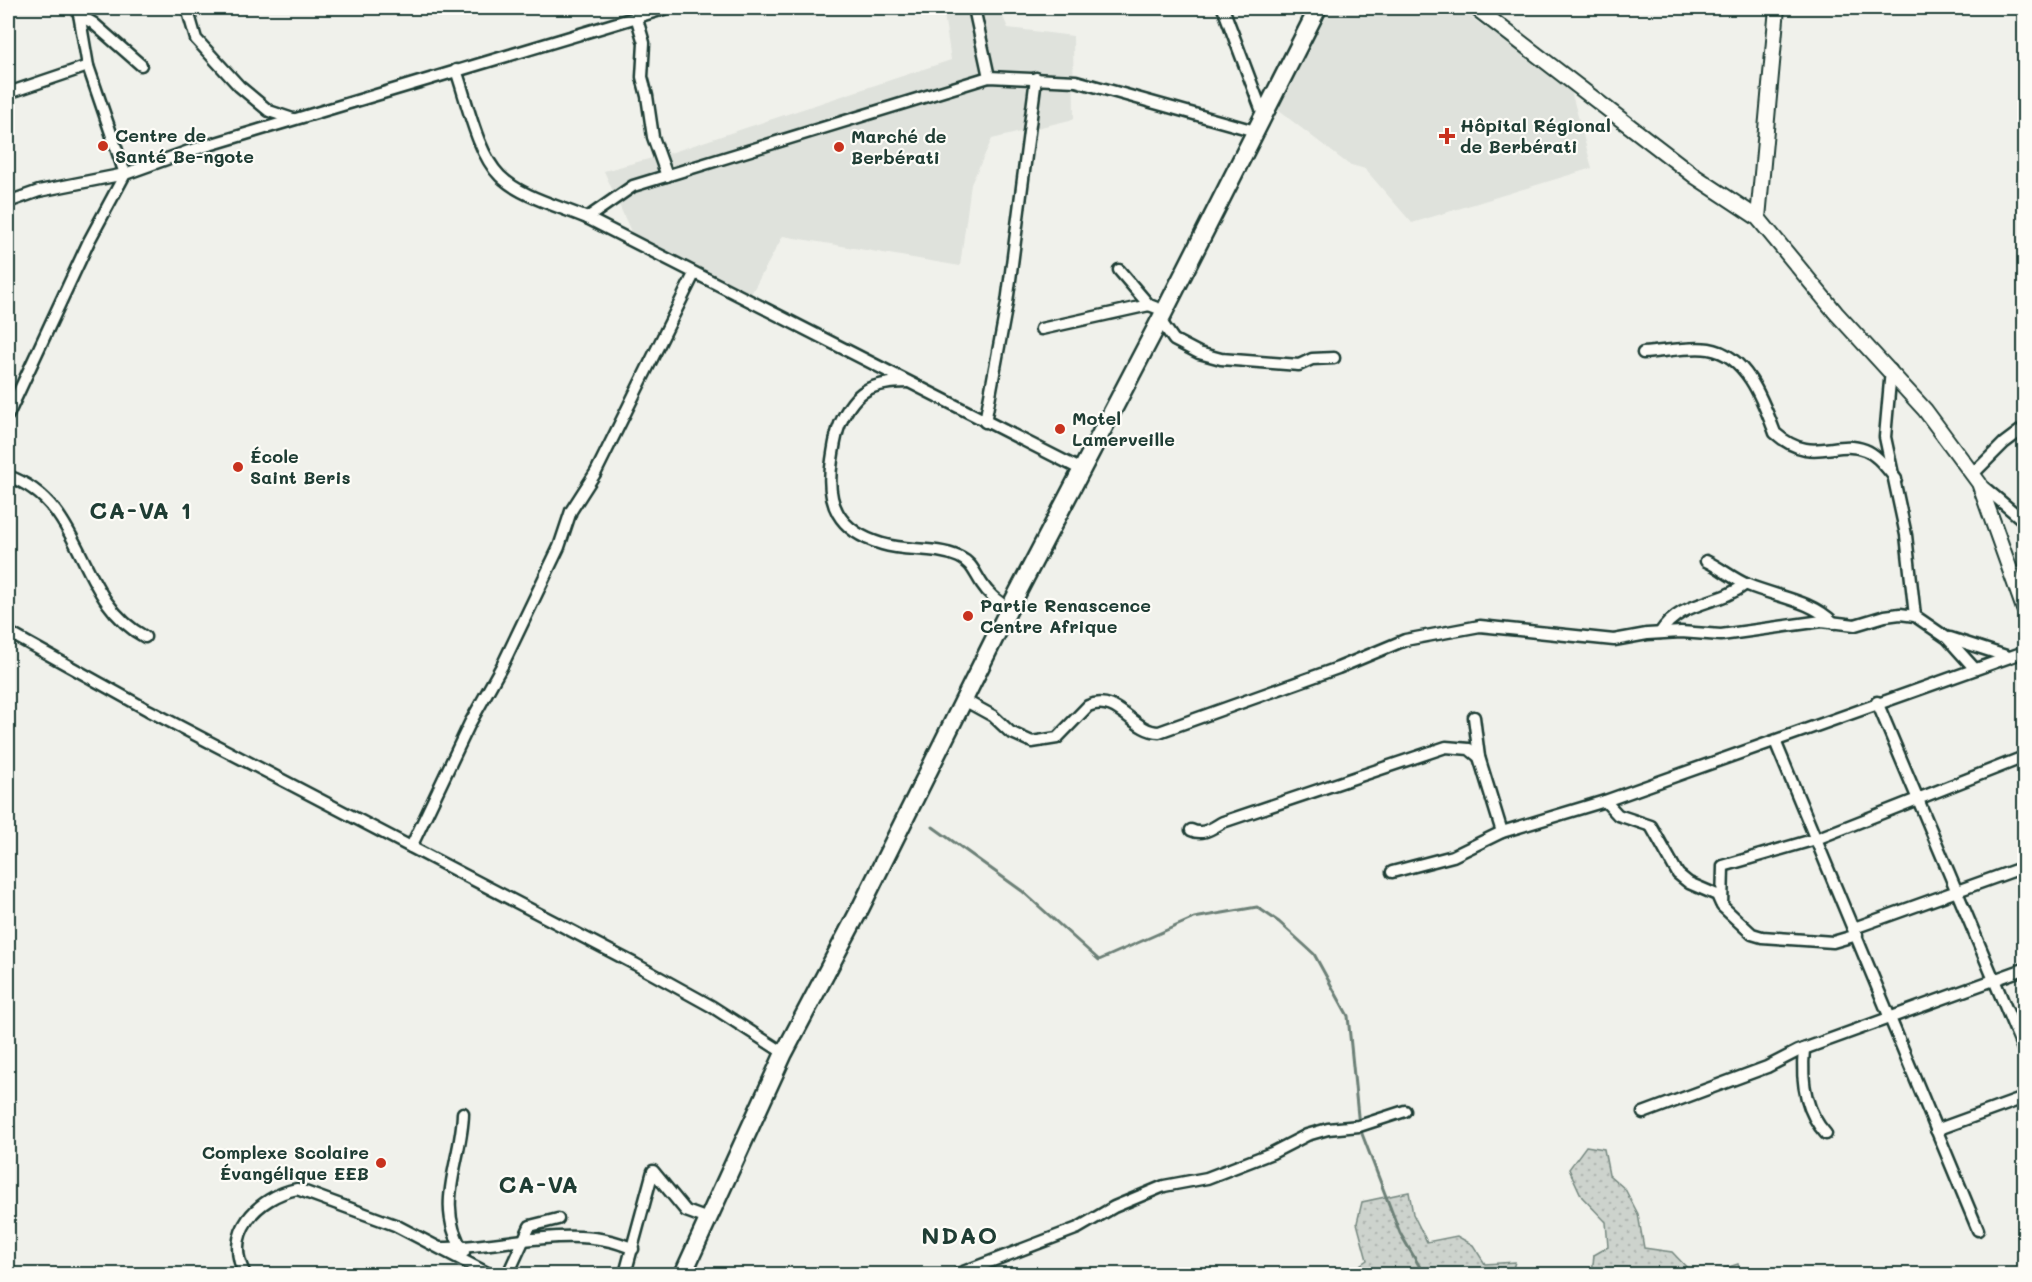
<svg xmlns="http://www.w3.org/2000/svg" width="2032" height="1282" font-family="Mali,sans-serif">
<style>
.built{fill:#dfe2dc}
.grass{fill:url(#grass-dots);stroke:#768880;stroke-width:1.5}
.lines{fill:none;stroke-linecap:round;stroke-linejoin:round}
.stream{stroke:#6c8077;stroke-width:3}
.minor-casing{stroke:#1f3d34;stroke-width:15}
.tertiary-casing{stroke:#1f3d34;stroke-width:18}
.primary-casing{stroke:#1f3d34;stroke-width:21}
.minor{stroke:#fdfcf7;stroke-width:10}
.tertiary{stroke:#fdfcf7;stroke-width:14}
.primary{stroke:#fdfcf7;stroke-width:16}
.poi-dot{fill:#c8321e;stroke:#fdfcf7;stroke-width:2}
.labels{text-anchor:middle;stroke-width:4.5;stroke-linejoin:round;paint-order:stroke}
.poi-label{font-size:18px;font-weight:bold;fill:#1f3d34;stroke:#fdfcf7;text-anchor:start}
.district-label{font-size:24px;font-weight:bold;letter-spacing:1.5px;fill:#1f3d34;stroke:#fdfcf7}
</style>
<defs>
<pattern id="grass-dots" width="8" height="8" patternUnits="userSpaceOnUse" patternTransform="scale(1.5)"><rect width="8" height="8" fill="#cdd3cd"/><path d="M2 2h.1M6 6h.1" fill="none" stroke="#b0b6b1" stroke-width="1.8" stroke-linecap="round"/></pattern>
</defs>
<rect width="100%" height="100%" fill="#f0f1eb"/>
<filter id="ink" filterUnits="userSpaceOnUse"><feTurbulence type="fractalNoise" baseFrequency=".0167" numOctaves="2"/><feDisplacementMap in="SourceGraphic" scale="12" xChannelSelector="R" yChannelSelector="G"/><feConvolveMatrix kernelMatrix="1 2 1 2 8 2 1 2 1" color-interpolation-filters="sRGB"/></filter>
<g filter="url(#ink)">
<g class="built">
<polygon points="943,8 999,8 1008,28 1073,36 1074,119 992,139 971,184 960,266 783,236 751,294 636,243 604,171 667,154 951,60"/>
<polygon points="1331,8 1458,8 1570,87 1592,168 1412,223 1365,169 1348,164 1274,107"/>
</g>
<g class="grass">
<polygon points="1586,1146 1604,1149 1609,1175 1625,1189 1638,1214 1644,1248 1672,1252 1693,1274 1592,1274 1594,1255 1608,1247 1606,1222 1582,1197 1569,1169"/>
<polygon points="1409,1192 1413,1214 1427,1242 1457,1236 1473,1245 1485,1264 1515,1262 1511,1274 1346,1274 1367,1260 1357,1223 1362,1202"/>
<polygon points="1738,1264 1741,1274 1708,1274"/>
</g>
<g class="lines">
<polyline class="stream" points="933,827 1022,891 1099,960 1194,918 1257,907 1279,922 1314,954 1348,1016 1359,1126 1400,1233 1424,1274"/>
<g class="minor-casing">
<g id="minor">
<polyline points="187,8 196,39 239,86 269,111 293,119"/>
<polyline points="974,8 989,77"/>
<polyline points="1223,8 1263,114"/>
<polyline points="79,15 93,23 141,65"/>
<polyline points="636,16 644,43 642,77 647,96 653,137 667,176"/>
<path d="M456 70C467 101 477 153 500 176 521 197 559 206 587 218L1080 469"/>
<polyline points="8,93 88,66"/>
<polyline points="8,202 39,191 125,174 189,151 667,8"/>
<polyline points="587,218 633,186 989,77 1076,81 1255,131"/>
<polyline points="1119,270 1149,305 1165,311"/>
<polyline points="1160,320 1174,340 1199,353 1221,359 1299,365 1312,359 1334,358"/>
<polyline points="1041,329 1149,305"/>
<path d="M1643 353C1663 352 1689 346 1709 349 1747 355 1763 401 1775 433 1812 466 1835 438 1865 450 1878 455 1887 469 1896 479"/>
<polyline points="1891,370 1885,437 1906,535 1915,616"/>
<path d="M908 382C872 382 855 390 840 424 835 436 834 448 832 460 825 503 838 531 882 544 907 552 934 546 959 557 972 563 974 572 982 584 989 595 998 601 1009 609"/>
<polyline points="8,415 89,241 125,174 88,66 78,8"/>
<polyline points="985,422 1007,303 1036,78"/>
<polyline points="1973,474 2004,443 2024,428"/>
<path d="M8 476C87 504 75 599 145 637"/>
<polyline points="1979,483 2024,521"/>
<path d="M1706 561C1721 568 1733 579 1748 585 1777 597 1811 600 1834 623"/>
<polyline points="8,632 148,710 635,964 711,1006 784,1053"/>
<path d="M1660 633C1681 600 1717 606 1746 584"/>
<polyline points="1950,638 2009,657"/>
<path d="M964 700 993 716 1010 732 1032 742 1057 738 1088 706C1118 693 1133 732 1159 732L1338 668 1405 640 1480 626 1614 640 1647 634 1681 632 1721 635 1822 621 1855 625 1885 616 1900 614 1915 616 1947 638 1975 669"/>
<polyline points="1877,702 2024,1051"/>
<polyline points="1474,717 1479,757 1502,832"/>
<polyline points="1775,741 1978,1230"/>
<polyline points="1605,801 1618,815 1651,826 1678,874 1689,883 1717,895 1721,904"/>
<path d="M1191 830C1203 836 1212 828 1223 822L1446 747 1469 749 1479 757"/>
<polyline points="411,847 470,723 503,664 559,547 571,511 596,472 694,274"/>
<polyline points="1392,872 1453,856 1502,832 1605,801 2024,652"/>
<polyline points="1854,928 2024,867"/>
<polyline points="1857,935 1833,942 1762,937 1752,934 1722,906 1723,866 1816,839 2024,757"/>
<path d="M1804 1049C1801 1079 1804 1110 1826 1134"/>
<path d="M463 1113C462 1162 433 1205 464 1252"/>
<polyline points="1643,1113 1767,1067 1798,1051 2024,969"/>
<polyline points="1936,1130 2024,1098"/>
<path d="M442 1248C500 1248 578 1222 633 1249"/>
<path d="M245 1274C223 1234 257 1197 297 1189L395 1225 489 1274"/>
<polyline points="508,1274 530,1226 558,1219"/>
<polyline points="625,1274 653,1171 686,1211 708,1219"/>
<polyline points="958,1274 1078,1228 1114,1207 1164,1186 1207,1178 1272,1153 1307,1135 1328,1129 1359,1126 1405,1111"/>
</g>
</g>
<g class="tertiary-casing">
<g id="tertiary">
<polyline points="1476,8 1696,177 1758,218 1836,313 1925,410 1979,483 2024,609"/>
<polyline points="1758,218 1777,8"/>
</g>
</g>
<g class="primary-casing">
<polyline id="primary" points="683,1274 784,1053 861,907 1009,609 1160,320 1318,8"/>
</g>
<use href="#minor" class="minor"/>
<use href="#tertiary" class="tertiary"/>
<use href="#primary" class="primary"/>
</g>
</g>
<g class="poi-dot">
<path d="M1444 127h6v6h6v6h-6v6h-6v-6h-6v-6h6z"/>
<circle cx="103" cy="146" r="6"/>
<circle cx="839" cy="147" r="6"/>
<circle cx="1060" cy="429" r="6"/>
<circle cx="238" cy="467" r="6"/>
<circle cx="968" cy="616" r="6"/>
<circle cx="381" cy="1163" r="6"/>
</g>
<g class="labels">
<g class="poi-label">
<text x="1460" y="132">Hôpital Régional<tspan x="1460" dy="21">de Berbérati</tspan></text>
<text x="115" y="142">Centre de<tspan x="115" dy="21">Santé Be-ngote</tspan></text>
<text x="851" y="143">Marché de<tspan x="851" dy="21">Berbérati</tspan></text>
<text x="1072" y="425">Motel<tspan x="1072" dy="21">Lamerveille</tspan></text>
<text x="250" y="463">École<tspan x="250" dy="21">Saint Beris</tspan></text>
<text x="980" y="612">Partie Renascence<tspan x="980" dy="21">Centre Afrique</tspan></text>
<text x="369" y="1159" text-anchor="end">Complexe Scolaire<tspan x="369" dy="21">Évangélique EEB</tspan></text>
</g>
<g class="district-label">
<text x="141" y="519">CA-VA 1</text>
<text x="539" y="1193">CA-VA</text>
<text x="960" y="1244">NDAO</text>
</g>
</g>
<rect width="2032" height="1282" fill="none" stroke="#fdfcf7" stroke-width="30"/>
<rect x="15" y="15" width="2002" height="1252" fill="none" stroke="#1f3d34" stroke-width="2" filter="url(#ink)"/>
</svg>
